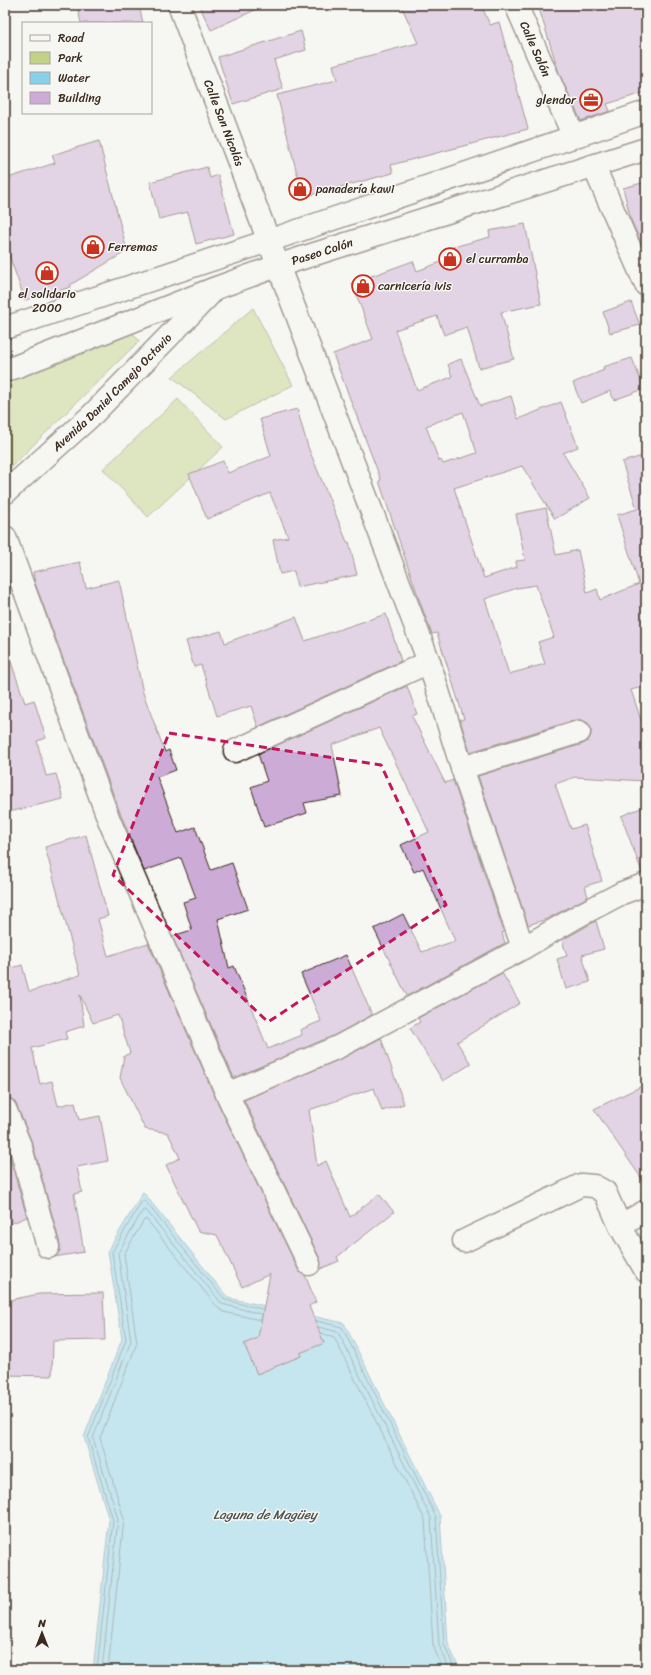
<svg xmlns="http://www.w3.org/2000/svg" width="651" height="1675" font-family="Sriracha,sans-serif">
<style>
.green{fill:#c1d185;stroke:#7e7e52}
.water{fill:#89d1eb;stroke:#6a8e99}
.lines{fill:none;stroke-linecap:round;stroke-linejoin:round}
.shore{stroke:#5a6d70;stroke-width:1}
.building{fill:#ccabd6;stroke:#3b2a1e;fill-rule:evenodd}
.minor-casing{stroke:#3b2a1e;stroke-width:25}
.secondary-casing{stroke:#3b2a1e;stroke-width:25}
.minor{stroke:#f6f6f2;stroke-width:22}
.secondary{stroke:#f6f6f2;stroke-width:22}
.marked{fill:none;stroke:#c2185b;stroke-width:3;stroke-dasharray:8 5;stroke-linejoin:round}
.labels{text-anchor:middle;stroke-width:3;stroke-linejoin:round;paint-order:stroke}
.street-label{font-size:12px;fill:#3b2a1e;stroke:#f6f6f2}
.poi-label{font-size:12px;fill:#3b2a1e;stroke:#f6f6f2;text-anchor:start}
.water-label{font-size:13px;font-style:italic;fill:#4e5451;stroke:#f6f6f2}
</style>
<rect width="100%" height="100%" fill="#f6f6f2"/>
<filter id="ink" filterUnits="userSpaceOnUse"><feTurbulence type="fractalNoise" baseFrequency=".025" numOctaves="2"/><feDisplacementMap in="SourceGraphic" scale="8" xChannelSelector="R" yChannelSelector="G"/><feConvolveMatrix kernelMatrix="1 2 1 2 8 2 1 2 1" color-interpolation-filters="sRGB"/></filter>
<g filter="url(#ink)">
<g class="green">
<polygon points="253,308 293,385 226,419 172,377"/>
<polygon points="133,333 139,341 5,473 5,375"/>
<polygon points="178,399 223,447 148,517 103,469"/>
</g>
<polygon class="water" points="143,1192 228,1298 344,1323 440,1516 448,1644 460,1670 93,1670 109,1520 84,1437 122,1339 108,1251"/>
<g class="lines">
<g class="shore">
<polyline points="316,1321 342,1327 436,1517 444,1644 455,1670"/>
<polyline points="318,1327 338,1332 431,1518 439,1645 450,1670"/>
<polyline points="321,1333 334,1337 425,1520 433,1645 443,1670"/>
<polyline points="97,1670 113,1520 88,1438 126,1340 112,1252 142,1201 145,1201 225,1300 262,1309"/>
<polyline points="102,1670 118,1519 93,1438 131,1341 118,1253 143,1210 146,1210 222,1304 261,1314"/>
<polyline points="108,1670 124,1519 100,1438 137,1343 124,1254 144,1220 147,1220 218,1308 224,1312 260,1320"/>
</g>
</g>
<g class="building">
<polygon points="77,5 139,5 143,23 81,23"/>
<polygon points="199,5 266,5 211,30"/>
<polygon points="401,5 481,5 490,25 499,22 528,129 391,165 393,173 303,197 277,95 337,80 333,65 418,43"/>
<polygon points="538,5 646,5 646,92 607,104 610,111 581,121 559,73"/>
<polygon points="301,31 306,50 274,60 283,89 233,104 218,57"/>
<polygon points="99,141 127,251 70,285 71,287 25,300 5,244 5,179 55,163 52,155"/>
<polygon points="207,167 210,178 218,175 234,234 196,244 188,212 159,219 150,182"/>
<polygon points="646,182 646,252 645,252 631,220 623,188"/>
<path d="M525 224 541 304 501 312 514 359 479 368 467 327 444 335 437 316 395 330 417 390 452 377 448 364 461 359 480 406 511 396 518 419 561 402 578 447 563 453 590 498 555 519 522 466 454 488 484 578 517 567 516 561 525 560 516 514 546 508 556 555 578 550 587 593 597 589 600 600 639 584 617 515 637 509 622 462 646 455V686L631 690 643 726H646V781L575 777 555 784 571 829 585 825 602 881 585 886 588 897 547 919 528 925 478 776 583 744 588 741 591 735V728L588 723 582 720H575L470 752 460 720 464 719 437 633 432 634 421 605 379 481 381 480 333 354 373 339 352 283 413 261 417 271 449 259 446 249 490 237 489 231ZM463 412 477 453 443 464 441 460 439 461 426 426ZM536 585 554 637 538 642 545 664 509 674 485 599 517 588Z"/>
<polygon points="631,302 640,325 610,333 603,312"/>
<polygon points="632,358 644,389 614,400 610,391 581,403 573,383 604,370 603,367"/>
<polygon points="297,409 308,447 347,542 349,542 357,575 297,587 294,571 280,574 273,540 288,537 270,493 207,519 189,474 223,461 228,473 271,456 260,419"/>
<polygon points="80,562 86,588 119,580 143,693 165,752 169,750 176,770 157,777 178,833 195,827 211,870 232,863 248,909 218,919 229,968 234,966 268,1049 302,1035 300,1030 321,1021 301,974 346,955 372,1015 333,1036 234,1078 172,936 192,930 183,902 196,898 181,858 144,871 121,815 35,583 33,572"/>
<polygon points="386,614 401,661 258,727 251,706 217,716 201,665 194,667 186,641 221,631 225,643 296,617 305,641"/>
<polygon points="8,653 25,703 34,700 46,738 37,741 46,776 56,774 63,799 5,813 5,654"/>
<polygon points="407,686 417,714 412,716 445,783 453,780 504,932 502,933 505,943 407,996 374,929 403,914 422,952 455,941 423,868 414,872 401,845 429,832 379,728 332,745 342,796 304,803 307,813 264,827 251,787 267,781 258,754"/>
<polygon points="646,806 646,872 642,872 621,816"/>
<polygon points="86,835 108,916 98,919 108,956 148,943 216,1099 298,1269 305,1275 316,1302 309,1306 324,1343 300,1353 301,1356 257,1374 244,1344 258,1338 270,1274 242,1287 217,1235 198,1231 166,1165 180,1158 168,1133 145,1129 120,1078 124,1056 130,1053 118,1015 93,1023 80,995 84,1026 65,1032 67,1039 32,1048 40,1084 52,1081 58,1106 75,1102 79,1120 100,1116 108,1161 77,1167 82,1192 74,1194 84,1252 54,1257 60,1251 60,1244 33,1145 16,1104 12,1099 5,1097 5,970 22,965 29,991 32,991 80,975 45,847"/>
<polygon points="596,921 604,949 582,955 590,982 566,989 557,959 567,956 562,940"/>
<polygon points="502,973 520,1003 457,1042 471,1064 443,1081 410,1028 420,1022 418,1018"/>
<polygon points="381,1038 404,1104 382,1111 374,1088 309,1110 317,1166 326,1161 350,1217 379,1194 394,1212 337,1257 339,1261 320,1269 320,1259 244,1100 343,1058"/>
<polygon points="646,1084 646,1185 594,1109"/>
<polygon points="5,1142 27,1217 5,1226"/>
<polygon points="103,1293 105,1340 53,1341 52,1376 5,1375 5,1301 39,1294"/>
</g>
<g class="lines">
<g class="minor-casing">
<g id="minor">
<path id="s1" d="M179 5 429 662 462 768 523 948"/>
<path id="s2" d="M516 5 574 137"/>
<polyline points="594,167 646,285"/>
<polyline points="5,537 109,820 227,1094 309,1264"/>
<polyline points="235,751 429,662"/>
<polyline points="462,768 579,732"/>
<polyline points="227,1094 338,1047 523,948 580,915 622,893 646,884"/>
<polyline points="5,1109 21,1148 48,1247"/>
<polyline points="620,1226 646,1211"/>
<polyline points="464,1241 581,1185 594,1186 605,1192 620,1226 646,1271"/>
</g>
</g>
<g class="secondary-casing">
<g id="secondary">
<polyline points="5,328 268,241 646,112"/>
<path id="s3" d="M5 371 216 288 277 266 646 149"/>
<path id="s4" d="M5 493 92 415 211 293"/>
</g>
</g>
<use href="#minor" class="minor"/>
<use href="#secondary" class="secondary"/>
</g>
</g>
<path d="M0 0H651V1675H0ZM169 733 381 765 446 905 268 1022 113 875Z" fill="#f6f6f2" fill-opacity=".55" fill-rule="evenodd"/>
<path class="marked" d="M169 733 381 765 446 905 268 1022 113 875Z"/>
<defs>
<g id="office-ring" transform="scale(1.15)"><circle r="9.5" fill="#f6f6f2" stroke="#c8321e" stroke-width="1.5"/><path d="M-6-3h4V-5.5h4V-3h4V5H-6ZM-1-4.5V-3h2v-1.5ZM-6 0V1H6V0Z" fill="#c8321e"/></g>
<g id="shop-ring" transform="scale(1.15)"><circle r="9.5" fill="#f6f6f2" stroke="#c8321e" stroke-width="1.5"/><path d="M-5-2.5h2.3a2.7 3.5 0 0 1 5.4 0H5L5.5 6h-11ZM-1.5-2.5h3a1.5 2.3 0 0 0-3 0Z" fill="#c8321e"/></g>
</defs>
<g fill-rule="evenodd">
<use href="#office-ring" x="591" y="100"/>
<use href="#shop-ring" x="300" y="189"/>
<use href="#shop-ring" x="93" y="247"/>
<use href="#shop-ring" x="450" y="259"/>
<use href="#shop-ring" x="47" y="273"/>
<use href="#shop-ring" x="363" y="286"/>
</g>
<g class="labels">
<g class="street-label">
<text dy="4" stroke="none"><textPath href="#s2" startOffset="48">Calle Salón</textPath></text>
<text dy="4" stroke="none"><textPath href="#s1" startOffset="126">Calle San Nicolás</textPath></text>
<text dy="4" stroke="none"><textPath href="#s3" startOffset="339">Paseo Colón</textPath></text>
<text dy="4" stroke="none"><textPath href="#s4" startOffset="147">Avenida Daniel Camejo Octavio</textPath></text>
</g>
<g class="poi-label">
<text x="576" y="104" text-anchor="end">glendor</text>
<text x="316" y="193">panadería kawi</text>
<text x="108" y="251">Ferremas</text>
<text x="466" y="263">el curramba</text>
<text x="378" y="290">carnicería ivis</text>
<text x="47" y="298" text-anchor="middle">el solidario<tspan x="47" dy="14">2000</tspan></text>
</g>
<g class="water-label">
<text x="265" y="1519">Laguna de Magüey</text>
</g>
</g>
<rect width="651" height="1675" fill="none" stroke="#f6f6f2" stroke-width="20"/>
<rect x="10" y="10" width="631" height="1655" fill="none" stroke="#3b2a1e" stroke-width="1.5" filter="url(#ink)"/>
<rect x="22" y="22" width="130" height="92" fill="#f6f6f2" stroke="#aba49d"/>
<rect x="30" y="35" width="20" height="6" fill="#f6f6f2" stroke="#aba49d"/>
<text x="58" y="42" font-size="12" fill="#3b2a1e">Road</text>
<rect x="30" y="52" width="20" height="12" fill="#c1d185" stroke="#aba49d"/>
<text x="58" y="62" font-size="12" fill="#3b2a1e">Park</text>
<rect x="30" y="72" width="20" height="12" fill="#89d1eb" stroke="#aba49d"/>
<text x="58" y="82" font-size="12" fill="#3b2a1e">Water</text>
<rect x="30" y="92" width="20" height="12" fill="#ccabd6" stroke="#aba49d"/>
<text x="58" y="102" font-size="12" fill="#3b2a1e">Building</text>
<g transform="translate(42 1633)" stroke="#f6f6f2" stroke-width="3" paint-order="stroke">
<path d="M0-3L7 15L0 10L-7 15Z" fill="#3b2a1e"/>
<text y="-6" font-size="11" font-weight="bold" text-anchor="middle" fill="#3b2a1e">N</text>
</g>
</svg>
